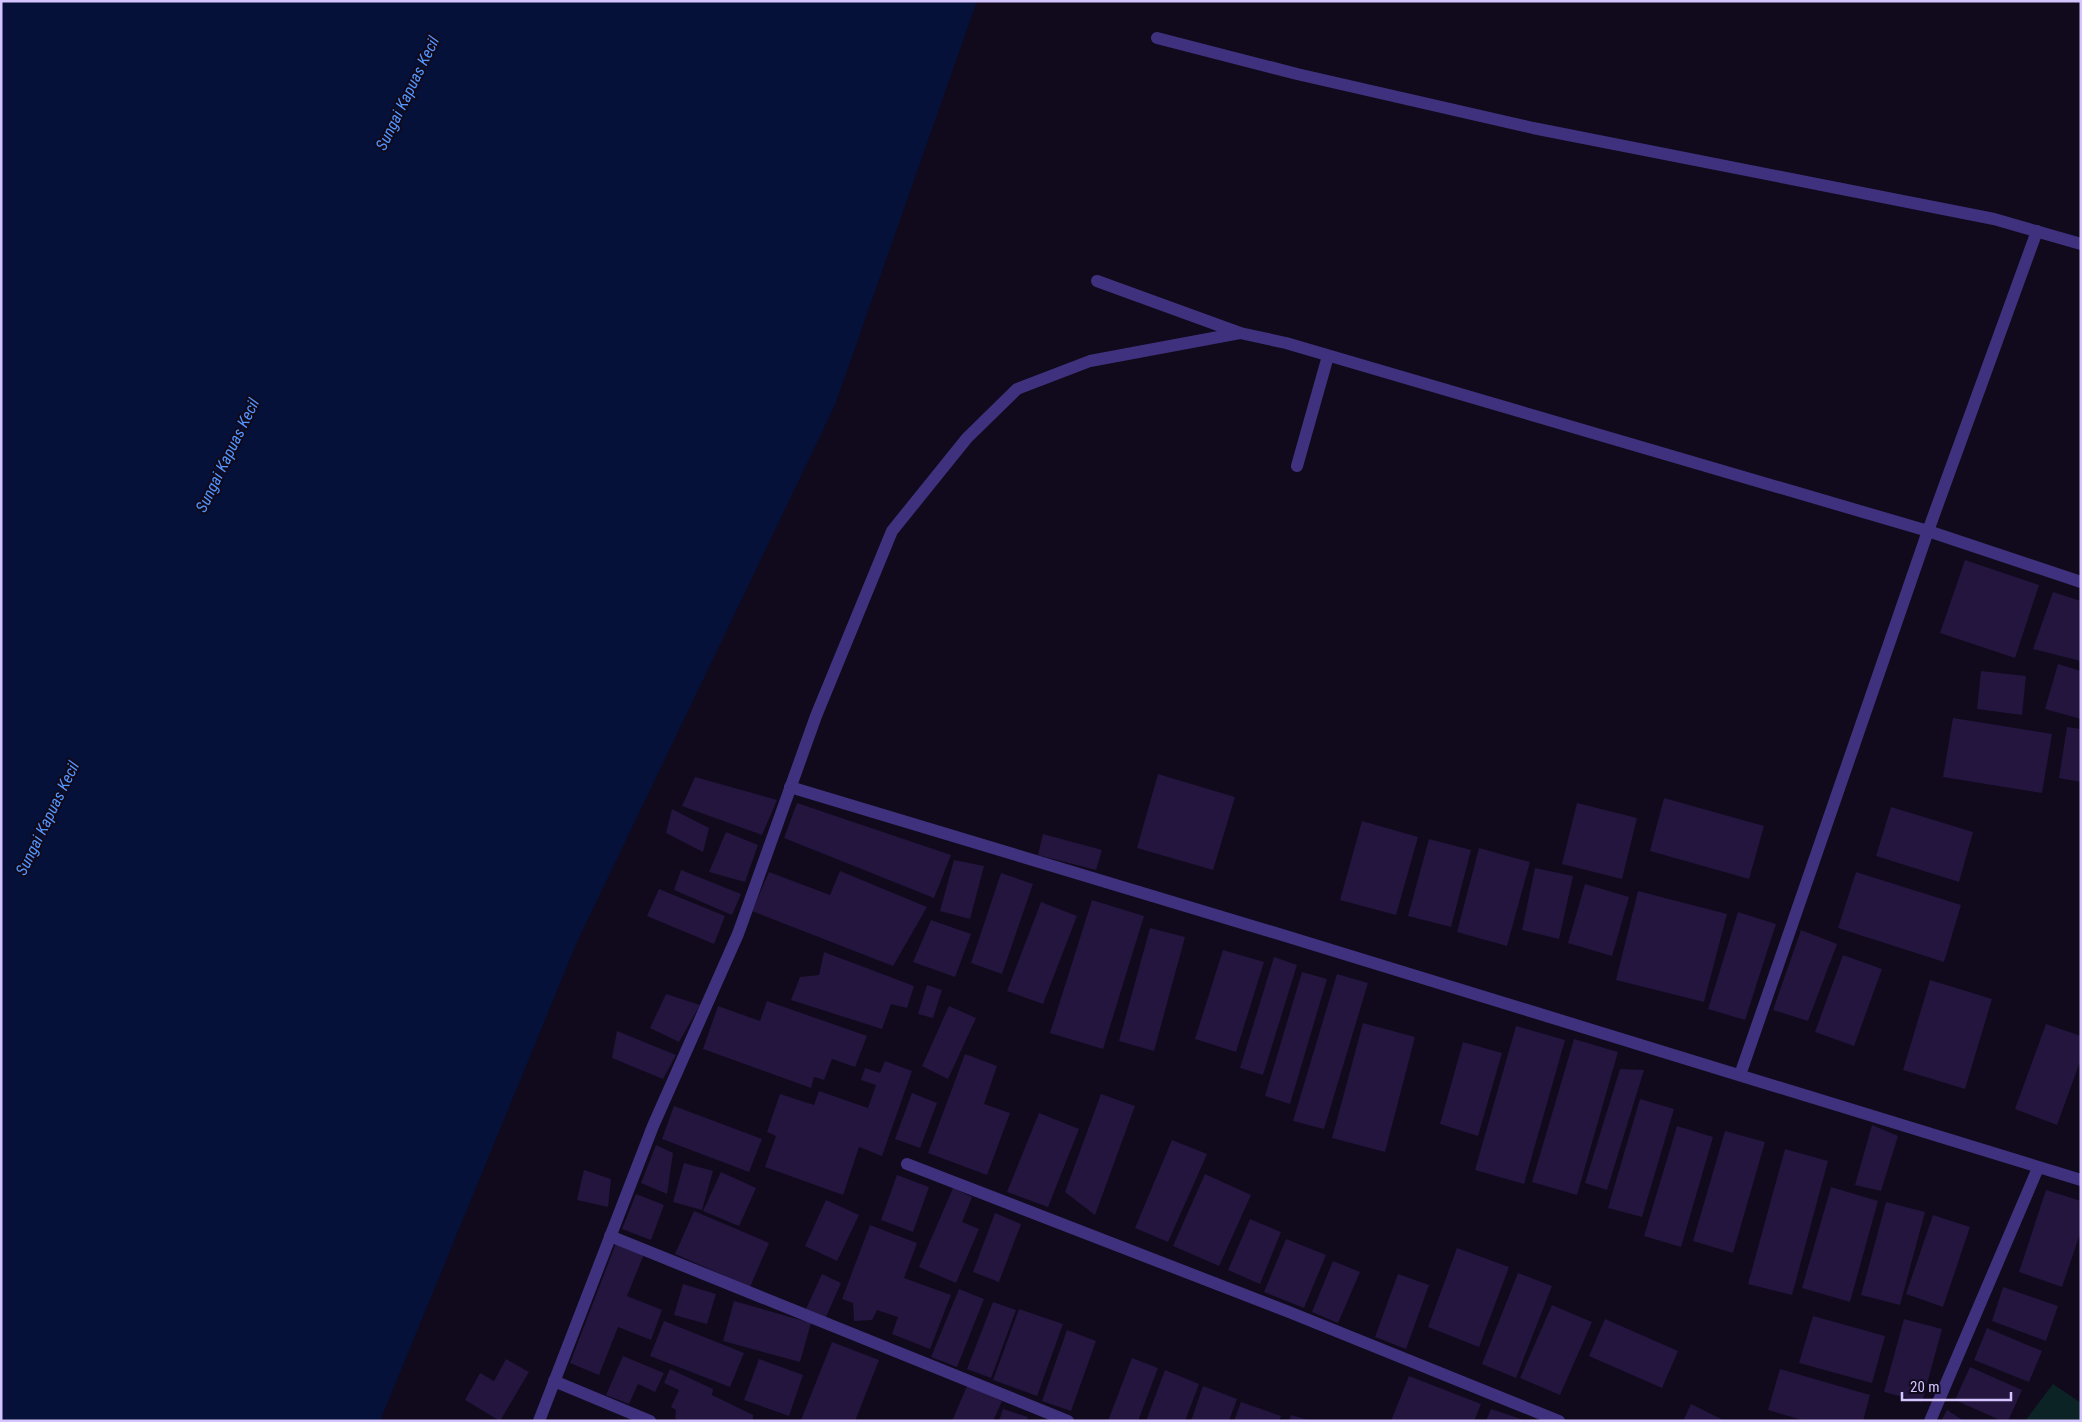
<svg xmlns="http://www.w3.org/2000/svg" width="2082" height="1422" font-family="'Roboto Condensed',sans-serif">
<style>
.garden{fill:#0c2326}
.water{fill:#051139}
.building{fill:#23153e}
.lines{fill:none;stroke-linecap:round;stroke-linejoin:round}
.service{stroke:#40317e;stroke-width:12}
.minor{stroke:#40317e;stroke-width:12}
.labels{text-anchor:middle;stroke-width:4;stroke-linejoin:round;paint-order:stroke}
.water-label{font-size:16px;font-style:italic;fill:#5396ff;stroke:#100a1c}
</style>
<rect width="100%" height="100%" fill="#100a1c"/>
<polygon class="garden" points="2053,1384 2081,1403 2081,1421 2025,1421"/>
<polygon class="water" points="1,1 977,1 835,405 577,942 380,1421 1,1421"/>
<g class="building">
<polygon points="1965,560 2039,585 2015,658 1940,633"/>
<polygon points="2053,592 2081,601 2081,661 2033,649"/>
<polygon points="2058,664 2081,671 2081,719 2045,709"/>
<polygon points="1981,671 2026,676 2022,715 1977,709"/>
<polygon points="1953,718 2052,734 2042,793 1943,777"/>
<polygon points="2067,727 2081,729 2081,782 2059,778"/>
<polygon points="1158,774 1235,797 1213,870 1137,848"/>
<polygon points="695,777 777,800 762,835 682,806"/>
<polygon points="1664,798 1764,826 1749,879 1650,851"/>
<polygon points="797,803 951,855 934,898 784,838"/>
<polygon points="1577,803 1637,818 1622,879 1562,864"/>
<polygon points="1891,807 1973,832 1959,882 1876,856"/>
<polygon points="672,809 709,828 703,852 666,833"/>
<polygon points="1362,821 1418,837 1396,915 1340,900"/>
<polygon points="726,832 758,845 745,882 709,872"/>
<polygon points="1043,834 1102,850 1096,870 1038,855"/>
<polygon points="1429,839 1471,850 1451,927 1408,916"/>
<polygon points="1479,848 1530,862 1507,946 1457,932"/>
<polygon points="954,860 984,866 970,919 940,911"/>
<polygon points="1535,868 1573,876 1559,939 1522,930"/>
<polygon points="681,870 741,894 732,915 674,890"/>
<polygon points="840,871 927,907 893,966 752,911 769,872 830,895"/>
<polygon points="1856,872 1961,905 1944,962 1838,928"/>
<polygon points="1001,873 1033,884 1002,974 971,963"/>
<polygon points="1585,884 1629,897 1612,956 1568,943"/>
<polygon points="659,889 725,916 714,944 647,916"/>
<polygon points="1638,891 1727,914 1704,1002 1616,980"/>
<polygon points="1092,900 1144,916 1103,1049 1050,1033"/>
<polygon points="1041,902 1077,916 1043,1004 1007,991"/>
<polygon points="1738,912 1776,924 1745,1020 1708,1009"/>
<polygon points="931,920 971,934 955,977 913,962"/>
<polygon points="1150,928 1185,937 1154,1051 1119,1041"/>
<polygon points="1801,930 1837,944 1808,1021 1773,1010"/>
<polygon points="1223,950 1264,962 1236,1052 1195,1039"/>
<polygon points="824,952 914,986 907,1008 891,1004 882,1029 791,1000 800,977 819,975"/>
<polygon points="1843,955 1882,969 1854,1046 1815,1032"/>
<polygon points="1274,957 1297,965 1263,1075 1240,1068"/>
<polygon points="1302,972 1327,979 1290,1104 1265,1096"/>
<polygon points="1337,974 1368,983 1324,1129 1293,1121"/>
<polygon points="1930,980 1992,999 1965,1089 1903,1070"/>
<polygon points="927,985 942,990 933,1018 918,1014"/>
<polygon points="666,994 700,1005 679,1042 650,1028"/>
<polygon points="767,1001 867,1036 855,1067 832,1059 824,1080 814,1077 811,1088 703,1049 718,1006 760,1021"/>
<polygon points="949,1006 976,1018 948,1079 922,1066"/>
<polygon points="1363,1023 1415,1037 1385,1152 1332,1138"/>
<polygon points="2046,1024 2081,1036 2081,1059 2057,1125 2015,1109"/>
<polygon points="1516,1026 1565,1040 1524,1184 1475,1170"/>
<polygon points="617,1031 676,1055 663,1079 612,1058"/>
<polygon points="1574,1039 1618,1052 1577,1195 1532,1182"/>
<polygon points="1463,1042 1502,1053 1478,1136 1440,1124"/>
<polygon points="965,1054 997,1066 984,1104 1010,1113 987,1175 928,1153"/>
<polygon points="885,1061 912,1071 882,1156 859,1147 843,1195 765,1167 776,1136 767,1132 780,1094 814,1105 819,1091 868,1108 876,1085 861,1080 865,1068 880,1073"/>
<polygon points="1620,1069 1644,1070 1607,1190 1585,1183"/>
<polygon points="912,1093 937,1103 920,1148 895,1139"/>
<polygon points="1101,1094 1135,1106 1095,1215 1065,1192"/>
<polygon points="1640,1099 1674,1109 1642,1217 1608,1208"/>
<polygon points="674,1106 762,1139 749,1172 662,1139"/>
<polygon points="1039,1113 1079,1129 1048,1207 1007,1192"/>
<polygon points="1872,1125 1898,1136 1881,1191 1855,1185"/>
<polygon points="1677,1126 1713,1137 1681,1247 1644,1236"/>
<polygon points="1725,1131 1765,1142 1733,1253 1693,1241"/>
<polygon points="1172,1140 1207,1154 1168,1242 1135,1228"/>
<polygon points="656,1145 673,1153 667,1194 641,1183"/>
<polygon points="1785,1149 1828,1161 1792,1295 1748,1284"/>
<polygon points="684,1163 713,1171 702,1210 673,1202"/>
<polygon points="584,1170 611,1179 608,1207 577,1200"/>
<polygon points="721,1172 756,1188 739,1226 703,1211"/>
<polygon points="1205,1174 1251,1195 1219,1266 1173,1246"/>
<polygon points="897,1175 929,1187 913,1232 881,1220"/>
<polygon points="1831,1187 1878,1201 1850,1302 1802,1288"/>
<polygon points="953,1188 972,1197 962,1222 979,1229 956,1283 919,1267"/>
<polygon points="2046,1190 2081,1201 2081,1231 2062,1287 2019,1272"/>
<polygon points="636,1194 664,1205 651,1240 622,1229"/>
<polygon points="826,1200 859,1215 837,1261 805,1246"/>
<polygon points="1886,1202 1925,1212 1900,1305 1861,1295"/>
<polygon points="694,1211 769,1243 750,1287 675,1254"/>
<polygon points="995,1213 1021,1224 999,1282 973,1272"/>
<polygon points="1933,1215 1970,1227 1943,1307 1906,1294"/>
<polygon points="1250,1219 1281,1232 1260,1284 1228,1270"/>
<polygon points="870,1225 917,1243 904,1278 951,1295 930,1349 892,1334 898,1317 877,1310 872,1320 854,1321 853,1303 842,1299"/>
<polygon points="1286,1239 1326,1255 1304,1308 1264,1292"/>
<polygon points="616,1243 644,1254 627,1296 662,1310 651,1340 618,1327 599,1375 570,1363"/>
<polygon points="1457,1248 1509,1267 1479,1347 1428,1327"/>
<polygon points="1333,1261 1360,1272 1338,1323 1312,1312"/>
<polygon points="1518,1273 1552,1286 1516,1378 1482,1364"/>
<polygon points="822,1274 841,1283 826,1317 806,1309"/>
<polygon points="1398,1274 1429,1285 1406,1349 1375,1337"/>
<polygon points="683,1284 716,1294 707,1324 674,1315"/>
<polygon points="2003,1287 2058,1306 2046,1341 1992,1321"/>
<polygon points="959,1289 984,1299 957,1367 931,1357"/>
<polygon points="734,1301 811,1323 800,1362 723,1341"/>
<polygon points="993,1302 1016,1310 991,1378 967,1369"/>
<polygon points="1552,1305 1592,1322 1560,1395 1520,1378"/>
<polygon points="1019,1309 1063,1324 1037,1396 993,1380"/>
<polygon points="1813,1316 1885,1336 1872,1383 1799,1363"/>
<polygon points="1605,1319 1678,1351 1662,1388 1589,1356"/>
<polygon points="1904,1319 1942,1329 1922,1402 1884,1392"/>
<polygon points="664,1321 744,1353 730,1387 650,1356"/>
<polygon points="1987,1328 2042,1351 2029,1382 1974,1360"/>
<polygon points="1067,1330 1096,1341 1071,1411 1042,1401"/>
<polygon points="832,1342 879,1360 855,1421 803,1421 801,1420"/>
<polygon points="623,1356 664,1373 655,1392 638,1384 629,1404 606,1395"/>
<polygon points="1132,1358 1158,1368 1138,1421 1108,1421"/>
<polygon points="506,1359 529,1372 500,1421 465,1400 480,1373 494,1381"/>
<polygon points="759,1359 803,1375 789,1416 744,1400"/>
<polygon points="1970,1367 2022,1390 2008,1421 2002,1421 1955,1400"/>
<polygon points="670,1369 713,1389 712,1395 753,1415 753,1421 680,1421 675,1418 676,1410 671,1407 679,1390 664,1383"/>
<polygon points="1780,1369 1870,1395 1863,1421 1806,1421 1768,1410"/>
<polygon points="1165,1370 1199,1384 1185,1421 1146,1421"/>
<polygon points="1409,1376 1481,1404 1474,1421 1391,1421"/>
<polygon points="967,1386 1002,1401 993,1421 952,1421"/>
<polygon points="1203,1386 1237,1399 1229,1421 1191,1421"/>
<polygon points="1241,1402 1281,1416 1279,1421 1234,1421"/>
<polygon points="1691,1404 1725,1421 1683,1421"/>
<polygon points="1003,1409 1028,1417 1026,1421 999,1421"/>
<polygon points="1491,1409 1524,1420 1524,1421 1486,1421"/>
<polygon points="1947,1410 1964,1421 1941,1421"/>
<polygon points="1291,1415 1308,1420 1308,1421 1289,1421"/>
</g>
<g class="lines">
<polyline class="service" points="1297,466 1328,356"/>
<g class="minor">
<polyline points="1157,38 1297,74 1533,128 1994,219 2081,244"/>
<polyline points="1097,281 1240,333"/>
<polyline points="790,787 1279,934 2081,1180"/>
<polyline points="1740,1075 1928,531 2037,231"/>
<polyline points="907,1164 1289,1312 1559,1421"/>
<polyline points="610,1236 1068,1421"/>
<polyline points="554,1381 650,1421"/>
<polyline points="539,1421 653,1126 738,934 816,716 892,531 967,438 1017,389 1090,361 1240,333 1286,343 1928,531 2081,582"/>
<polyline points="1930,1421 2038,1168"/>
</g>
</g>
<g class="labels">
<g class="water-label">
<text transform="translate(407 93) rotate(-64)" y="6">Sungai Kapuas Kecil</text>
<text transform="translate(227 455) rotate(-64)" y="6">Sungai Kapuas Kecil</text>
<text transform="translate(47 818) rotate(-64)" y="6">Sungai Kapuas Kecil</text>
</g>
</g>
<rect width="2082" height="1422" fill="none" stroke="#d4c5ff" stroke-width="5"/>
<path d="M1902 1392v8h109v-8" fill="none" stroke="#d4c5ff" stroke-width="2.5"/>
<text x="1910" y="1392" font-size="15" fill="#d4c5ff" stroke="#100a1c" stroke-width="4" paint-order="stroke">20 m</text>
</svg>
